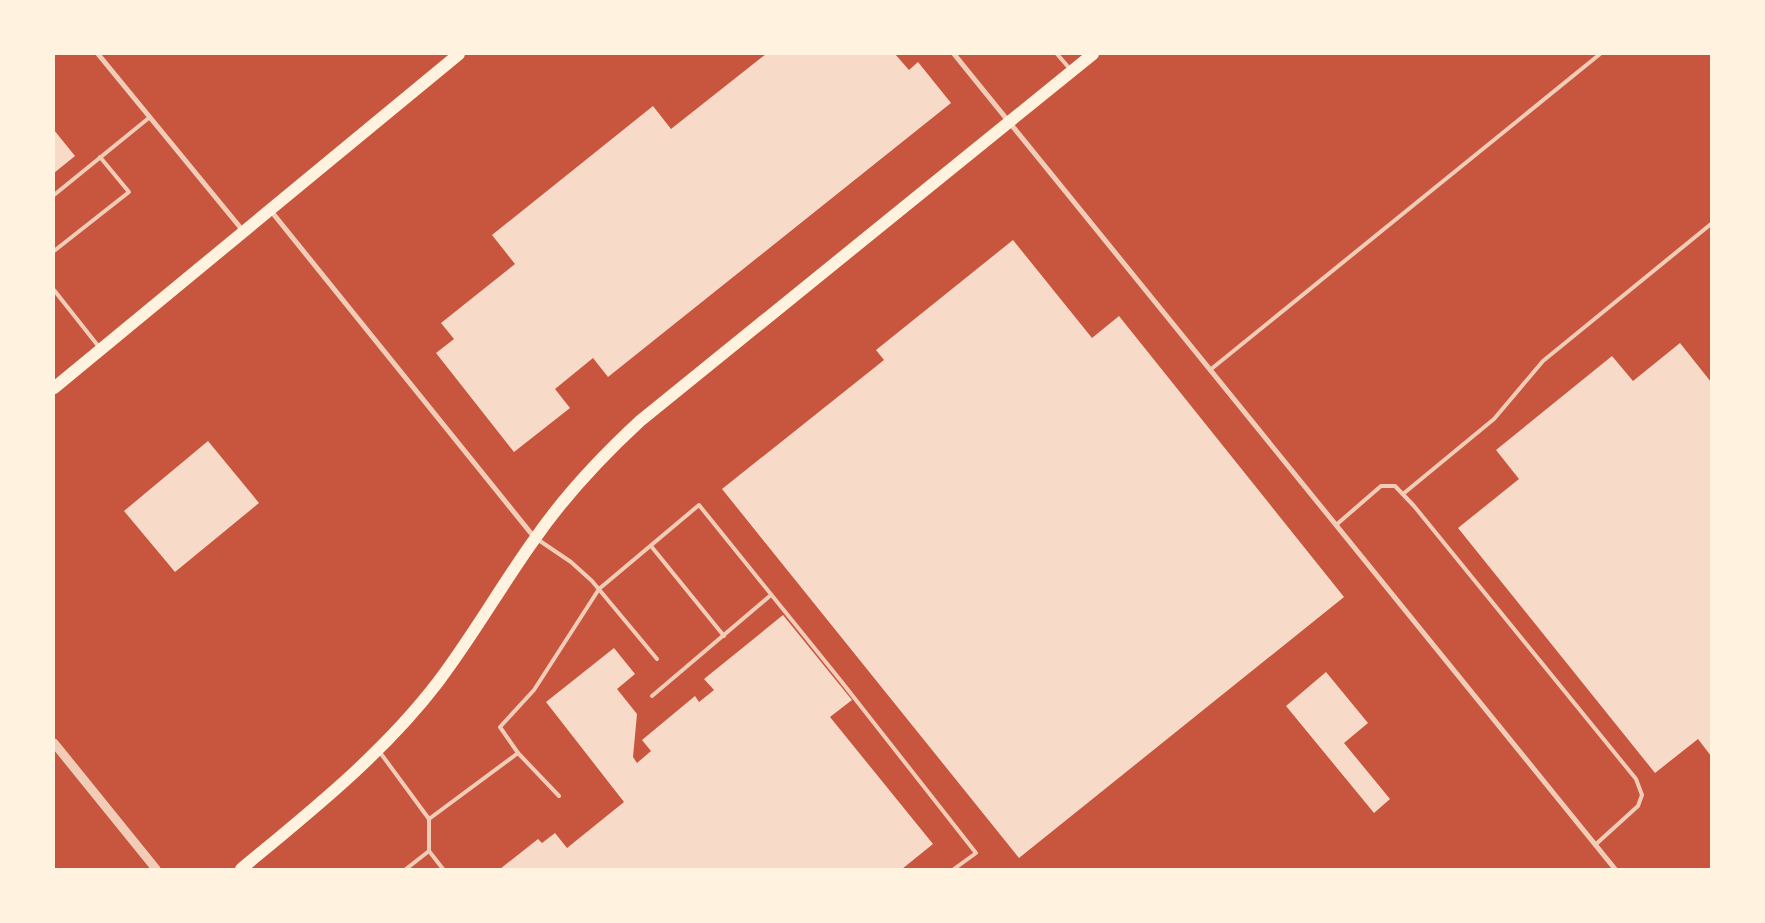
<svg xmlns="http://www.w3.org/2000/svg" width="1765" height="923" font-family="'Asap Condensed',sans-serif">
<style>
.building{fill:#f7dbc8}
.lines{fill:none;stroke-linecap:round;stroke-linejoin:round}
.service{stroke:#f1ccb7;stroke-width:4}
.minor{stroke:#f1ccb7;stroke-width:5}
.tertiary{stroke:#f1ccb7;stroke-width:9}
.primary{stroke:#fff3e0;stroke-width:12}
</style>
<rect width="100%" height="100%" fill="#c8553d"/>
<g class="building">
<polygon points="766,54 895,54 909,70 918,62 951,103 608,377 593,358 555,389 570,408 514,452 436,353 454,339 441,323 515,264 492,235 653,106 671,129"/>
<polygon points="54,130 75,156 54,173"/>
<polygon points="1013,240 1092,338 1119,316 1344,597 1019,858 722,489 884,360 876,350"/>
<polygon points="1680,343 1711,382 1711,756 1698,739 1655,773 1458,528 1519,479 1496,450 1612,356 1633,381"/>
<polygon points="208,441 259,503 175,572 124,511"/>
<polygon points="783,615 852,700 830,717 933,844 902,869 500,869 538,839 542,843 555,833 567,848 624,802 546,702 614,648 635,674 617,689 637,714 633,757 637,763 651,751 642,740 695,696 699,702 714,690 704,679"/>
<polygon points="1326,672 1368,723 1344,743 1390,799 1374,813 1286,706"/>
</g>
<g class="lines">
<g class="service">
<polyline points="1057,54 1070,69"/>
<polyline points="54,195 150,117"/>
<polyline points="54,251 129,192 100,157"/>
<polyline points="54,290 99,347"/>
<polyline points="1210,370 1600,54"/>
<polyline points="1403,494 1494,419 1543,361 1711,224"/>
<polyline points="1336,525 1381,486 1395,486 1414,506 1636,779 1642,795 1638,806 1595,845"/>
<polyline points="537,539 571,562 592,581 657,659"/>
<polyline points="651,546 724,636"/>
<polyline points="652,696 771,595"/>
<polyline points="379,751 429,819 429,851 443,869"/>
<polyline points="559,796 518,753 500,727 534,690 599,589 699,505 841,681 976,853 954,869"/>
<polyline points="429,819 518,753"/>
<polyline points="406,869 429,851"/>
</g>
<g class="minor">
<polyline points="98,54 244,232"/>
<polyline points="954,54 1615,869"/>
<polyline points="271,211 534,537"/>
</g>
<polyline class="tertiary" points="54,743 156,869"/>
<g class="primary">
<polyline points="54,388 459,54"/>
<path d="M241 869C311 811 383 754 438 682 473 636 501 586 534 540 565 495 600 458 640 421L1093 54"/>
</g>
</g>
<rect width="1765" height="923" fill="none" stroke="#fff3e0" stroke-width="110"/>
</svg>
